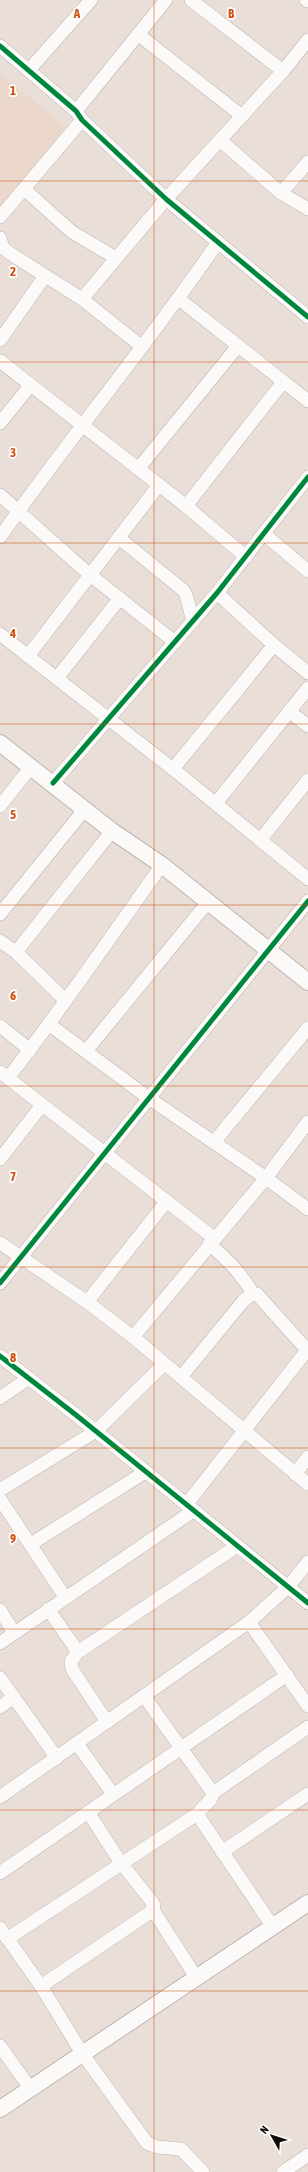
<svg xmlns="http://www.w3.org/2000/svg" width="308" height="2172" font-family="'Asap Condensed',sans-serif">
<style>
.built{fill:#ecd8cb}
.lines{fill:none;stroke-linecap:round;stroke-linejoin:round}
.minor-casing{stroke:#beb5b0;stroke-width:14}
.tertiary-casing{stroke:#beb5b0;stroke-width:18}
.minor{stroke:#fcfaf9;stroke-width:13}
.tertiary{stroke:#fcfaf9;stroke-width:16}
.cycleway-casing{stroke:#fff;stroke-width:8}
.cycleway{stroke:#00873e;stroke-width:5}
.grid{fill:none;stroke:#d2510c;stroke-width:1;stroke-opacity:0.55}
.grid-label{font-size:13px;text-anchor:middle;font-weight:bold;fill:#d2510c;stroke:#fff;stroke-width:3.5;stroke-linejoin:round;paint-order:stroke}
</style>
<rect width="100%" height="100%" fill="#e9ded8"/>
<polygon class="built" points="0,74 66,127 0,207"/>
<g class="lines">
<g class="minor-casing">
<g id="minor">
<polyline points="191,0 283,71"/>
<polyline points="306,0 308,1"/>
<polyline points="139,35 242,116"/>
<polyline points="0,46 76,111 82,120 166,199 308,317"/>
<polyline points="29,70 91,0"/>
<polyline points="76,111 166,0"/>
<polyline points="220,140 281,193 308,209"/>
<polyline points="24,189 72,232 116,258"/>
<polyline points="281,193 308,162"/>
<polyline points="0,217 82,120"/>
<polyline points="0,238 3,248 11,254 82,299 141,346"/>
<polyline points="82,299 166,199 283,71 308,40"/>
<polyline points="179,299 308,401"/>
<polyline points="0,340 45,276"/>
<polyline points="0,361 186,506 246,557"/>
<polyline points="0,423 30,386"/>
<polyline points="138,469 238,346"/>
<polyline points="0,495 90,575 175,642"/>
<polyline points="186,506 283,382"/>
<polyline points="264,534 308,571"/>
<path d="M0 537C70 437 149 343 218 242"/>
<polyline points="119,538 183,590 186,595 193,621"/>
<polyline points="217,593 274,645"/>
<polyline points="0,634 173,769 308,879"/>
<polyline points="28,656 159,485"/>
<polyline points="57,678 120,598"/>
<polyline points="289,711 308,726"/>
<polyline points="173,769 274,645 308,673"/>
<polyline points="53,783 217,593 308,477"/>
<polyline points="216,803 308,688"/>
<polyline points="0,806 30,768"/>
<polyline points="261,839 308,780"/>
<polyline points="0,914 84,810"/>
<polyline points="0,941 16,952 65,1000"/>
<polyline points="16,952 112,831"/>
<polyline points="50,1025 150,1099 266,1178 308,1209"/>
<polyline points="0,1026 30,1050"/>
<polyline points="86,1051 208,902"/>
<polyline points="0,1072 214,1238"/>
<path d="M8 1078C62 1009 111 936 162 865"/>
<polyline points="214,1142 308,1028"/>
<polyline points="0,1159 42,1105"/>
<polyline points="0,1243 87,1302 133,1337 308,1484"/>
<path d="M209 1244C227 1259 241 1273 253 1294"/>
<polyline points="0,1283 308,901"/>
<polyline points="87,1302 166,1202"/>
<polyline points="133,1337 266,1178 308,1122"/>
<polyline points="0,1356 76,1415 308,1603"/>
<polyline points="181,1377 244,1300 253,1294 257,1294 307,1350"/>
<polyline points="0,1398 29,1378"/>
<polyline points="295,1474 308,1457"/>
<polyline points="0,1490 96,1431 164,1364"/>
<polyline points="0,1499 65,1597"/>
<polyline points="186,1505 308,1349"/>
<polyline points="31,1544 145,1472"/>
<polyline points="48,1609 78,1652"/>
<polyline points="0,1610 14,1633"/>
<polyline points="249,1622 308,1706"/>
<polyline points="0,1643 193,1511"/>
<polyline points="0,1678 57,1758"/>
<polyline points="144,1696 213,1793"/>
<polyline points="0,1707 14,1697"/>
<polyline points="107,1722 72,1669 71,1661 78,1652 237,1546"/>
<polyline points="77,1744 113,1794"/>
<polyline points="0,1797 249,1622 288,1587 308,1562"/>
<polyline points="197,1814 273,1927"/>
<polyline points="222,1852 308,1794"/>
<polyline points="0,1873 287,1675"/>
<polyline points="153,1910 196,1977"/>
<polyline points="0,1928 41,1986 82,2053 147,2143 157,2147 181,2149 203,2172"/>
<polyline points="7,1939 197,1814 211,1799 213,1793 308,1727"/>
<polyline points="41,1986 149,1913 154,1906 153,1903 121,1863 88,1812"/>
<polyline points="0,2046 30,2088"/>
<polyline points="283,2172 308,2155"/>
</g>
</g>
<g class="tertiary-casing">
<g id="tertiary">
<polyline points="0,743 112,831 162,865 308,982"/>
<polyline points="0,2109 308,1903"/>
</g>
</g>
<use href="#minor" class="minor"/>
<use href="#tertiary" class="tertiary"/>
<g class="cycleway-casing">
<g id="cycleway">
<polyline points="0,46 76,111 82,120 166,199 308,317"/>
<polyline points="53,783 217,593 308,477"/>
<polyline points="0,1283 308,901"/>
<polyline points="0,1356 76,1415 308,1603"/>
</g>
</g>
<use href="#cycleway" class="cycleway"/>
</g>
<path class="grid" d="M154 0V2172M0 181H308M0 362H308M0 543H308M0 724H308M0 905H308M0 1086H308M0 1267H308M0 1448H308M0 1629H308M0 1810H308M0 1991H308"/>
<g class="grid-label">
<text x="77" y="18">A</text>
<text x="231" y="18">B</text>
<text x="13" y="95">1</text>
<text x="13" y="276">2</text>
<text x="13" y="457">3</text>
<text x="13" y="638">4</text>
<text x="13" y="819">5</text>
<text x="13" y="1000">6</text>
<text x="13" y="1181">7</text>
<text x="13" y="1362">8</text>
<text x="13" y="1543">9</text>
</g>
<g transform="translate(272 2136) rotate(309)" stroke="#ffffff" stroke-width="3" paint-order="stroke">
<path d="M0-3L7 15L0 10L-7 15Z" fill="#110b07"/>
<text y="-6" font-size="11" font-weight="bold" text-anchor="middle" fill="#110b07">N</text>
</g>
</svg>
